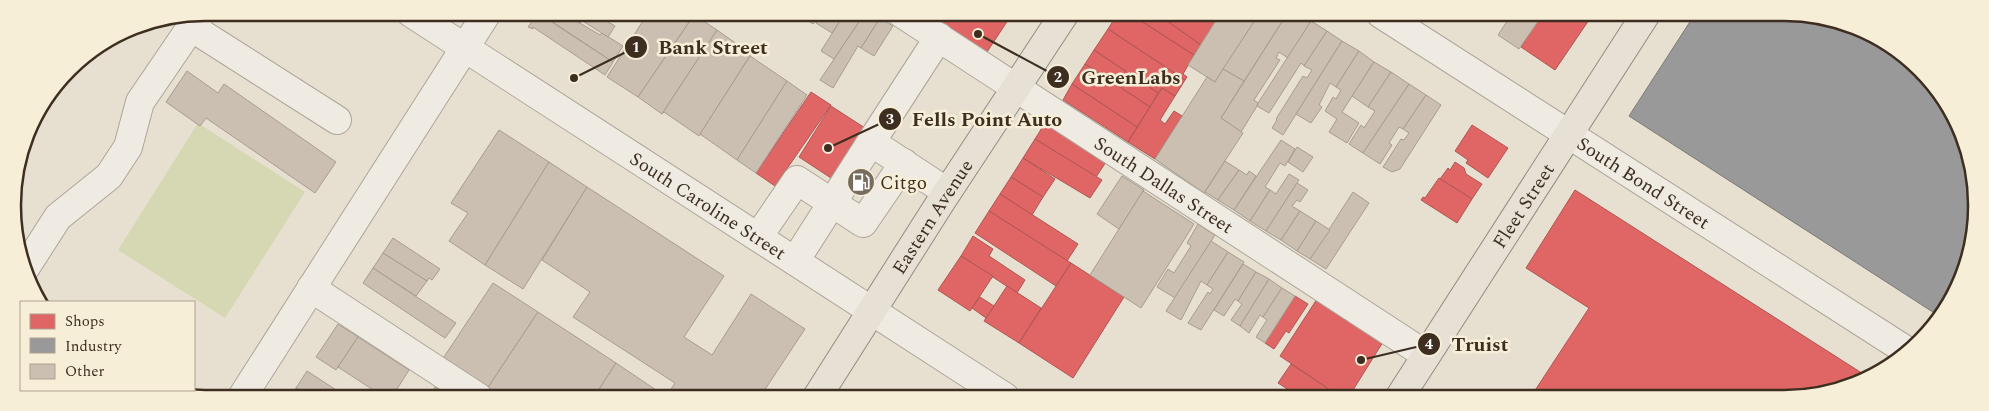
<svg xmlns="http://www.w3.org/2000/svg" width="1989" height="411" font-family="Spectral,serif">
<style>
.green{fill:#d6d7b3}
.shops{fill:#e06666;stroke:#af5551}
.industry{fill:#999;stroke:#7d7975}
.building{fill:#cbbfb2;stroke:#a89c90}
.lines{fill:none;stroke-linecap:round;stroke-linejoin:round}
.minor-casing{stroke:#ada599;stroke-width:30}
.major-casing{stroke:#928b80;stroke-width:30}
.minor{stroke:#efebe3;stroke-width:28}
.major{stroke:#e6e1d4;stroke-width:28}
.labels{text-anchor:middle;stroke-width:5;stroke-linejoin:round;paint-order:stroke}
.poi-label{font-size:19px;fill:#3d2e20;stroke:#f7eed8;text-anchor:start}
.street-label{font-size:19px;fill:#3d2e20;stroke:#f7eed8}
.rim{fill:none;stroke:#3d2e20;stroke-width:2.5}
.leader{fill:none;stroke:#3d2e20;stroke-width:2}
.callout-dot{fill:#3d2e20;stroke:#f7eed8;stroke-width:2}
.mark-label{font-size:15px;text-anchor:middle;font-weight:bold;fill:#fff}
.callout-label{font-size:20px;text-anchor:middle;font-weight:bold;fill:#3d2e20;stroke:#f7eed8;stroke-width:5;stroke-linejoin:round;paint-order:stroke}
</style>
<rect width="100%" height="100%" fill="#e7e0d1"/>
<polygon class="green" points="198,123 305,192 225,318 118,250"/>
<g class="shops">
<polygon points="925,13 1004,13 1010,17 987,52"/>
<polygon points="1118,13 1129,13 1194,55 1183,74 1187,77 1185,80 1108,29"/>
<polygon points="1129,13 1156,13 1201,45 1194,55"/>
<polygon points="1156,13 1220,14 1201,45"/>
<polygon points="1542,14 1578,14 1589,20 1555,70 1521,47"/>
<polygon points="1108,29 1185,80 1175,96 1162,88 1158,93 1094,50"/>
<polygon points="1094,50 1158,93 1150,107 1085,64"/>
<polygon points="1085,64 1150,107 1137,127 1072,84"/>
<polygon points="1072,84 1137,127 1128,142 1063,100"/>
<polygon points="1162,88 1175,96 1160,120 1165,124 1174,111 1182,116 1155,159 1128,142"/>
<polygon points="811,92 831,105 775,186 756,173"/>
<polygon points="831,106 865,128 831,178 799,157"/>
<polygon points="1045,123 1106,162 1096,177 1035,139"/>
<polygon points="1472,125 1508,148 1488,178 1466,163 1468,160 1455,151"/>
<polygon points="1035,139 1102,180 1090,198 1023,158"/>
<polygon points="1023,158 1055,179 1043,197 1011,177"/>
<polygon points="1455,162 1464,168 1466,174 1482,184 1472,199 1440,179 1448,168 1450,170"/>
<polygon points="1011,177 1043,197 1032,215 1000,194"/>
<polygon points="1439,178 1472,199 1457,223 1421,200 1423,197 1425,198"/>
<polygon points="1575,190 1868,377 1858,384 1796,398 1530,398 1589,308 1526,268"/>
<polygon points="1000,194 1078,244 1067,261 989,211"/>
<polygon points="989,211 1071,263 1056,286 975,233"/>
<polygon points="973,236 993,249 989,256 1025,280 1017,293 961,256"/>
<polygon points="961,256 993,276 970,311 938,290"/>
<polygon points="1071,263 1124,297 1073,378 1019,343"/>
<polygon points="1007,286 1041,308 1019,343 984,321"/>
<polygon points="1295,296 1308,304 1289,333 1286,331 1274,349 1265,343"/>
<polygon points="980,297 994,306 986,318 972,308"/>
<polygon points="1317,299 1383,342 1348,398 1342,398 1280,356"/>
<polygon points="1291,364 1342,398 1301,398 1302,396 1296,392 1295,394 1278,383"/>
</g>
<polygon class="industry" points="1695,14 1808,14 1880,38 1918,72 1915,78 1940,94 1970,155 1975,230 1957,291 1939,316 1629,116"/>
<g class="building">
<polygon points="538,13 613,62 605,75 533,27 533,29 528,27"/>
<polygon points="539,13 563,13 600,35 602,33 623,46 613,62"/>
<polygon points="563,13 602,13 610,18 608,22 615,26 608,37 581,20 580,23"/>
<polygon points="648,13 690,13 694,15 638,97 607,77"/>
<polygon points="690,13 707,13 702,20 717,30 662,114 638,97 694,15"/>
<polygon points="801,13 823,13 816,23 815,21 813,24 800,15"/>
<polygon points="823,13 845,13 832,33 816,23"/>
<polygon points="845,13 865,13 834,59 821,51"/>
<polygon points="865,13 872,13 880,18 861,48 858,46 833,88 820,80"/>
<polygon points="1220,14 1259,14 1215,82 1188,65"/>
<polygon points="1259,14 1287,14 1244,81 1223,69"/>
<polygon points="1287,14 1300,14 1311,21 1288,58 1279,52 1276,58 1280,60 1254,100 1258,103 1257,106 1241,132 1221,118"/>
<polygon points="1512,14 1530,14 1539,20 1519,49 1498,35"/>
<polygon points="880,18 893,26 874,56 861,48"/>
<polygon points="1311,21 1327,31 1304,66 1301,63 1269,113 1257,106 1258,103"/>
<polygon points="717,30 751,54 699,136 664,112 662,114"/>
<polygon points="1327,31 1342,41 1283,135 1272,128 1277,120 1276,119 1303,76 1307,78 1312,70 1304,66"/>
<polygon points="1342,41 1359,51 1336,87 1330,83 1319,105 1322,107 1311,123 1296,114"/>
<polygon points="1359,51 1374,62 1342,112 1359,123 1347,143 1329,132 1337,119 1325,111 1333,97 1336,99 1341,90 1336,87"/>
<polygon points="750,56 787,81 737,160 700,134"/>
<polygon points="1374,62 1391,72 1368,107 1352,96"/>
<polygon points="1223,69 1244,81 1221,118 1243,133 1204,193 1155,159 1207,77 1215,82"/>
<polygon points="187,71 218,93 224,84 336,162 315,193 206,118 200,126 166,102"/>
<polygon points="1391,72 1409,84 1363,153 1349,144 1361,125 1364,128 1375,111 1368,107"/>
<polygon points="787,81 807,95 756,173 737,160"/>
<polygon points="1409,84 1426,95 1403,129 1399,127 1389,143 1392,145 1380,164 1363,153"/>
<polygon points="1426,95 1441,105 1400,169 1392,172 1383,167 1401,139 1404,140 1409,133 1403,129"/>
<polygon points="499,130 549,162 485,265 449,241 468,213 451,203"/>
<polygon points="1281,140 1295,149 1285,166 1280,163 1265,187 1270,190 1250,221 1234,210"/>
<polygon points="1297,147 1313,157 1303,172 1288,162"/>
<polygon points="1225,161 1239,170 1218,200 1205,192"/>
<polygon points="549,162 587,187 523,289 485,265"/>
<polygon points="1239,170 1247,175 1249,171 1256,176 1234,210 1218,200"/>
<polygon points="1289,174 1299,180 1266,231 1250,221 1270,190 1276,194"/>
<polygon points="1122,176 1144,190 1119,229 1097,214"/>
<polygon points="1297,183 1308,190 1300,202 1297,200 1292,206 1300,211 1281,240 1266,231"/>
<polygon points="587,187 724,276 684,337 712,355 751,294 805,329 760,397 666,397 675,383 573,317 590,292 542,260"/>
<polygon points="1143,191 1194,224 1141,308 1090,275"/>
<polygon points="1353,192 1369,203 1326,269 1310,259"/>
<polygon points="1300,211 1316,221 1297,251 1281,240"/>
<polygon points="1316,221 1330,230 1310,259 1297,251"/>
<polygon points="1198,224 1215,235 1175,298 1157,287 1168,269 1174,273 1191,246 1187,243"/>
<polygon points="393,238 440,269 432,280 429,278 427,281 383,253"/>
<polygon points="1211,241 1228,252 1207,285 1201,281 1181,320 1166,311"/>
<polygon points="1228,252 1244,262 1201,330 1188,323 1208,292 1210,294 1213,289 1207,285"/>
<polygon points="383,253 427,281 416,296 373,268"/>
<polygon points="1243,264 1256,272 1238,301 1235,299 1224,316 1214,310"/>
<polygon points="373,268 456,323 445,338 363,283"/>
<polygon points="1256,272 1269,279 1240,326 1231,320 1242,304 1238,301"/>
<polygon points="1269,279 1282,288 1263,317 1260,315 1249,333 1240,326"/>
<polygon points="493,283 538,312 487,389 442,360"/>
<polygon points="1282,288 1295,296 1265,343 1256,337 1267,320 1263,317"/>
<polygon points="538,312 616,363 594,397 500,397 487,389"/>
<polygon points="338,324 358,337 336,370 316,357"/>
<polygon points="358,337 409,370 397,389 401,392 398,397 384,397 338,367"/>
<polygon points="616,363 656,390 651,397 594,397"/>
<polygon points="307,371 347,397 311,397 296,388"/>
<polygon points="435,387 451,397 428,397"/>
<polygon points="296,388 311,397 290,397"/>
</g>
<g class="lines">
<g class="minor-casing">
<g id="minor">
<path id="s1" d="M411 13 1005 397"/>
<path id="s2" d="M901 13 1426 355"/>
<path id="s3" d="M1381 14 1907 351"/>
<polyline points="191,27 337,120"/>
<polyline points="939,37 871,142 947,192"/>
<polyline points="758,237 797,180 863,223 904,163"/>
<polyline points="795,261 871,142"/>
<polyline points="24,270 58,217 109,176 128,147 140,102 200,14"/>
<polyline points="311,288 478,397"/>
<polyline points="242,397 487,13"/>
</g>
</g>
<g class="major-casing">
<g id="major">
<path id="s4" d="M817 397 942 200 1065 13"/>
<path id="s5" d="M1399 398 1646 14"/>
</g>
</g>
<use href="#minor" class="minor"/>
<use href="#major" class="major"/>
</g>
<defs>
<g id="fuel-disc" transform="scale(1.4375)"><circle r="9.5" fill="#786c5e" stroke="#f7eed8"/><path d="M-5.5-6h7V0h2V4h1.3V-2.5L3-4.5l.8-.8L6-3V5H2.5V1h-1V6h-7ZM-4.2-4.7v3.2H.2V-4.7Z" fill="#fff"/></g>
</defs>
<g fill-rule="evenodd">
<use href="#fuel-disc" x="861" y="182"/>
</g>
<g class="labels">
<g class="poi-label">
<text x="880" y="189">Citgo</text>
</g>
<g class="street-label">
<text dy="7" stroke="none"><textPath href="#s3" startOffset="312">South Bond Street</textPath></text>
<text dy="7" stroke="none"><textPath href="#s2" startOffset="314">South Dallas Street</textPath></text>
<text dy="7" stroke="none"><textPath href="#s1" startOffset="354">South Caroline Street</textPath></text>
<text dy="7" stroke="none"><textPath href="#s5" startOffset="229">Fleet Street</textPath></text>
<text dy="7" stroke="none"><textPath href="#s4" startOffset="214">Eastern Avenue</textPath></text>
</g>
</g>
<path d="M0 0H1989V411H0ZM205 21H1784A184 184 0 0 1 1968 205V206A184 184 0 0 1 1784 390H205A184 184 0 0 1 21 206V205A184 184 0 0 1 205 21Z" fill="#f7eed8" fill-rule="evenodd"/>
<path class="rim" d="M205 21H1784A184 184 0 0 1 1968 205V206A184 184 0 0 1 1784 390H205A184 184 0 0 1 21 206V205A184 184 0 0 1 205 21Z"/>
<path class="leader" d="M574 78L636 47M978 34L1058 77M828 148L890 119M1361 360L1429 344"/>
<g class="callout-dot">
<circle cx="574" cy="78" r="5"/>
<circle cx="978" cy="34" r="5"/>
<circle cx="828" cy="148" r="5"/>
<circle cx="1361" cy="360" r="5"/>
<circle cx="636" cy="47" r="12"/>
<circle cx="1058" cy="77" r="12"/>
<circle cx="890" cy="119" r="12"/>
<circle cx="1429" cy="344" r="12"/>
</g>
<g class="mark-label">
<text x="636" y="52">1</text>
<text x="1058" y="82">2</text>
<text x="890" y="124">3</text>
<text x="1429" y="349">4</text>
</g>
<g class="callout-label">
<text x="713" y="54">Bank Street</text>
<text x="1131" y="84">GreenLabs</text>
<text x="987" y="126">Fells Point Auto</text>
<text x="1480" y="351">Truist</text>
</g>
<rect x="20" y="301" width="175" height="90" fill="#f7eed8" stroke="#ada18e"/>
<rect x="30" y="314" width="25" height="15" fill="#e06666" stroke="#ada18e"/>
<text x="65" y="326" font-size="15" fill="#3d2e20">Shops</text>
<rect x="30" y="338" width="25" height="15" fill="#999999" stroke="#ada18e"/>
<text x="65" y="351" font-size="15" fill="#3d2e20">Industry</text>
<rect x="30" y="364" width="25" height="15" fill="#cbbfb2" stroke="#ada18e"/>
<text x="65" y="376" font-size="15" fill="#3d2e20">Other</text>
</svg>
